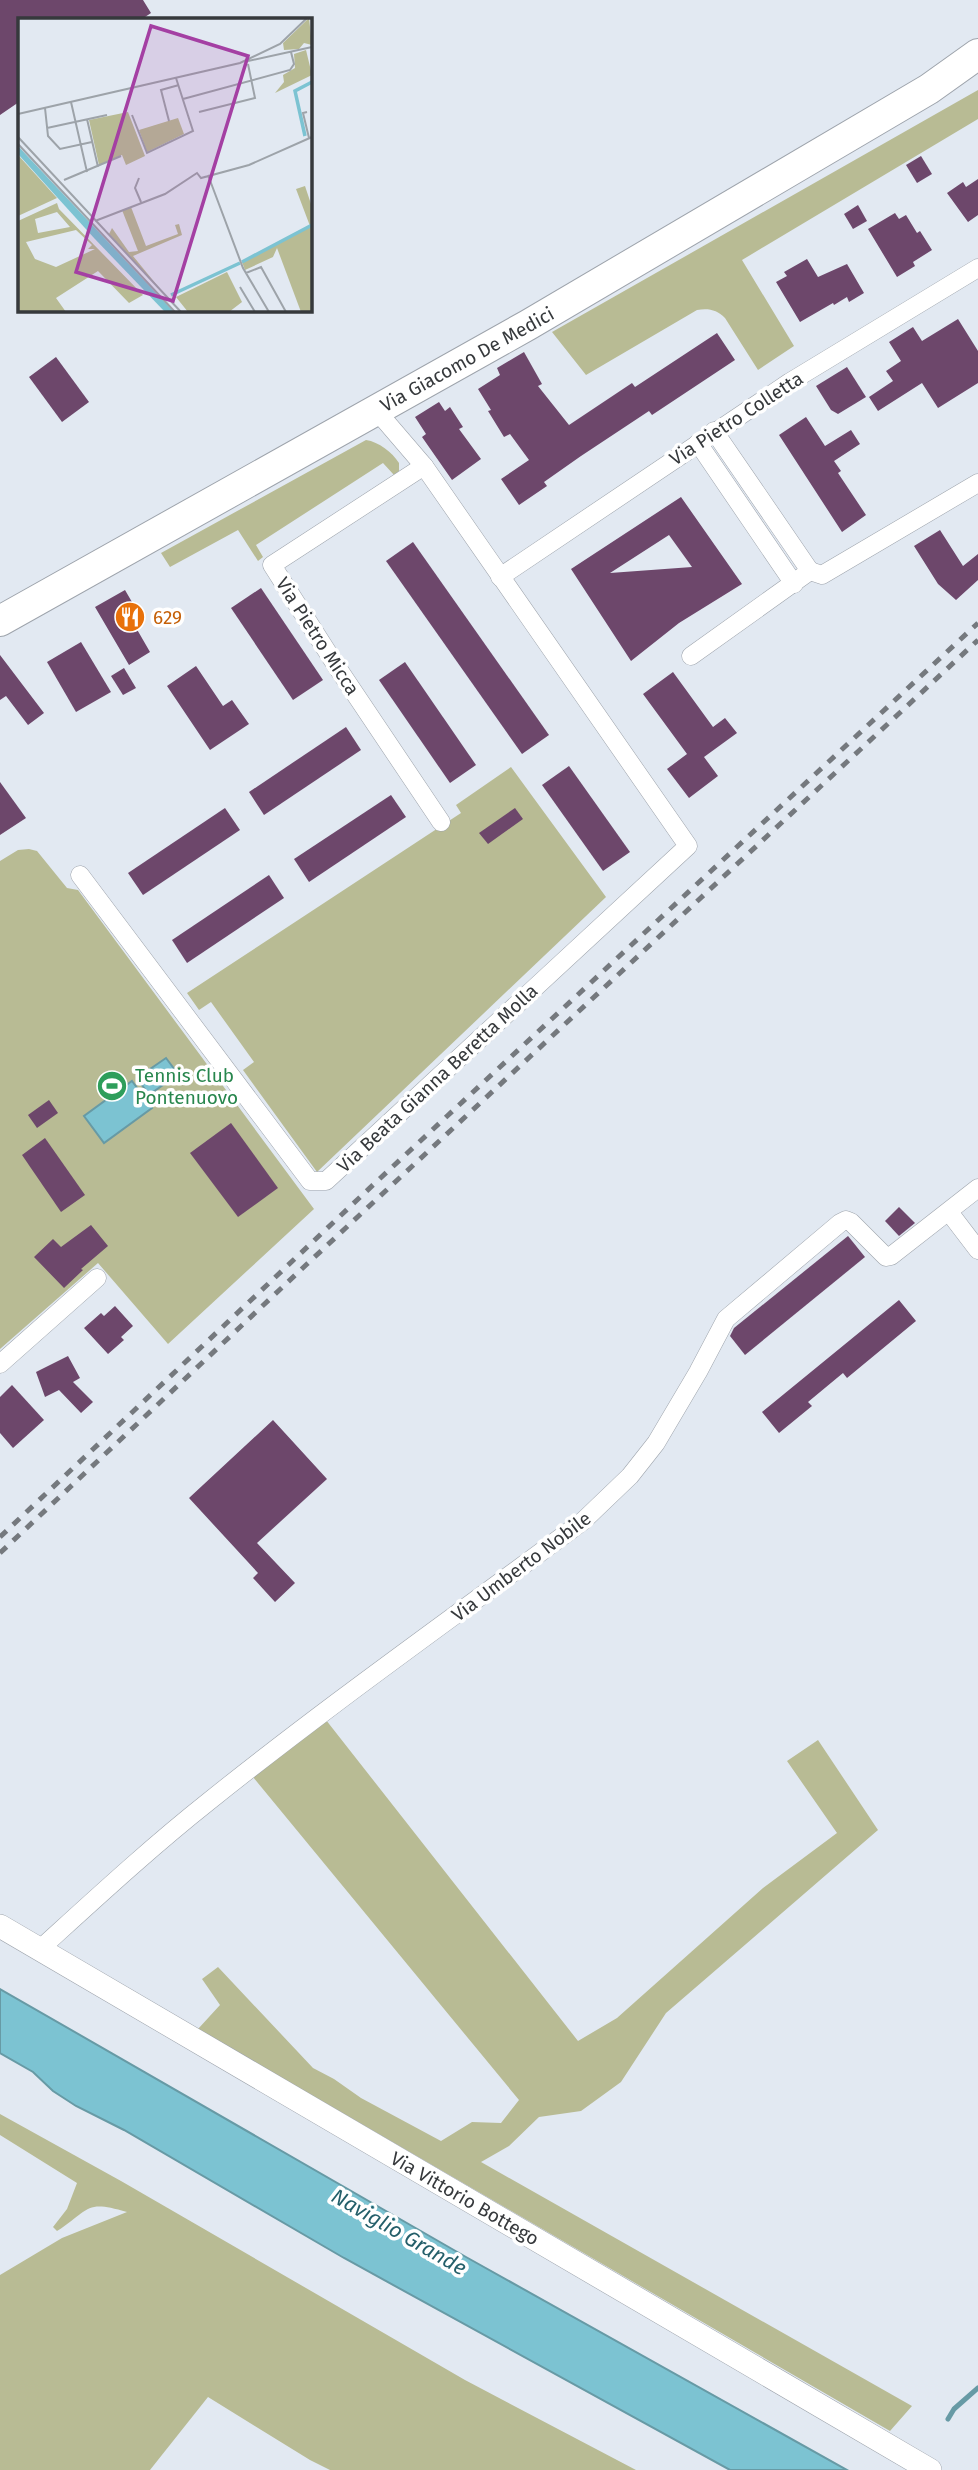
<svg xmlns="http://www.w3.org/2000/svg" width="978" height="2470" font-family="'Fira Sans',sans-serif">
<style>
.green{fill:#b8bb94}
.water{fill:#7cc3d2;stroke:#679aa5;stroke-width:2}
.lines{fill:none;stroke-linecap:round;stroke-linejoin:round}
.stream{stroke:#679aa5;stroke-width:5}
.building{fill:#6d476b;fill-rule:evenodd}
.minor-casing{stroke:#9ea4ac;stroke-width:19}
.tertiary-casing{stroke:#9ea4ac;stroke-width:24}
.primary-casing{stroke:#9ea4ac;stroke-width:32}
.minor{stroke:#fff;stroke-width:18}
.tertiary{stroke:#fff;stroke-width:23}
.primary{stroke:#fff;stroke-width:30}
.rail{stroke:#75797e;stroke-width:5;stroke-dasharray:9 9;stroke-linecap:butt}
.labels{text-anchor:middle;stroke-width:7;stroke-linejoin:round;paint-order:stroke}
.street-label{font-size:19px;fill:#36393c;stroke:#fff}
.food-label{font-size:19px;fill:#c56008;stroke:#fff;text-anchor:start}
.leisure-label{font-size:19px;fill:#27864d;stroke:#fff;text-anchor:start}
.water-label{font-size:21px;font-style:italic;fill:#245f6a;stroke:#fff}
.inset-river{fill:none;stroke:#7cc3d2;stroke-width:3.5}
.inset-road{fill:none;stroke:#9da3a9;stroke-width:2}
.view{fill:#a43fa3;fill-opacity:0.15;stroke:#a43fa3;stroke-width:3.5}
.inset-edge{fill:none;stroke:#36393c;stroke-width:3.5}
</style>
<rect width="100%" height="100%" fill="#e2e9f2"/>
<g class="green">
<path d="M978 90V119L742 260 794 346 758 370 725 318C717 310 709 308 697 310L586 375 552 332Z"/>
<path d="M366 440C379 442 392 452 399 463V471L394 475 383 463 256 545 263 557 258 561 238 530 170 567 161 553Z"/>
<polygon points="511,767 606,897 317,1172 243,1070 254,1062 211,1002 199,1010 187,993 461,813 456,805"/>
<polygon points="29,849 37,851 67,888 78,890 314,1209 168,1344 98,1263 0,1349 0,861 18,850"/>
<polygon points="326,1720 578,2041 617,2018 763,1888 837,1833 787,1761 818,1740 878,1830 666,2013 621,2082 581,2111 539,2117 509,2146 481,2162 912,2406 890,2431 198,2029 220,2005 202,1979 218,1967 313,2068 334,2079 361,2098 441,2141 472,2122 501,2123 519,2100 253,1777"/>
<path d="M0 2114 121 2181 465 2380 636 2470H330L310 2460 208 2397 150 2470H0V2275L62 2238 127 2212C84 2199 90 2210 57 2231L53 2227 67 2209 77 2183 0 2135Z"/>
</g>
<g class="water">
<polygon points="166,1058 178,1074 149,1095 137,1078"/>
<polygon points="132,1081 152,1108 104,1143 84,1116"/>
<polygon points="0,1989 466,2257 847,2470 730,2470 344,2258 124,2130 76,2106 53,2091 33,2072 0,2053"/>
</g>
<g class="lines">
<polyline class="stream" points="948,2419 954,2409 978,2388"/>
</g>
<g class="building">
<polygon points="0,0 143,0 151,13 142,19 19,19 19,102 0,115"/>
<polygon points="921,156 932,174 917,183 906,165"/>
<polygon points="978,179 978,215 968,222 947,193 963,182 966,187"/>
<polygon points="858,205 867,221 853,229 844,214"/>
<polygon points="895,213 899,219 906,215 917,233 920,231 932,250 913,262 915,266 897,277 868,229"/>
<polygon points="807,259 818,277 847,264 864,293 849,302 847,297 834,305 833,303 800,322 776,282 787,276 784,272"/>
<polygon points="958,319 978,351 978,383 938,408 922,383 878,411 869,397 893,381 886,371 901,361 889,342 913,327 922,341"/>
<polygon points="717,333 735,360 652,415 649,411 581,456 544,482 547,486 519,505 501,479 529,460 510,434 504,437 488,411 491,410 478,389 500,375 497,368 524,352 542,384 538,386 569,425 632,383 635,387"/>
<polygon points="56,357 89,402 62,422 29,377"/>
<polygon points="847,367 866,397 838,414 831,410 816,386"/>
<polygon points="439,402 445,411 450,407 463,427 459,429 481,459 452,480 422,437 426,434 415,417"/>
<polygon points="806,417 825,446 851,430 860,444 834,461 841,471 838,473 866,515 842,532 779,435"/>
<path d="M681 497 742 584 679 623 631 661 571 569ZM669 535 692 567 610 573Z"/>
<polygon points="940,530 963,566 978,554 978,580 956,600 938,584 914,546"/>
<polygon points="413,542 549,735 522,754 386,561"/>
<polygon points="261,588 323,680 293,700 231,608"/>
<polygon points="125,590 143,621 135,626 150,652 129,665 95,607"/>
<polygon points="81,642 111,692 76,712 47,662"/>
<polygon points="0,655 44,713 28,725 6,696 0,700"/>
<polygon points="405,662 476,765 450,783 379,680"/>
<polygon points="196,666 223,706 232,700 249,724 210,750 167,686"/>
<polygon points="124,668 136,688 123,695 111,676"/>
<polygon points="673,672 713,727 725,718 737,733 704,757 718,776 689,798 667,769 687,754 643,694"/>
<polygon points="346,727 361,750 264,815 249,792"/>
<polygon points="569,766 630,852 603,871 542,785"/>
<polygon points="0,782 26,818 0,835"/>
<polygon points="391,795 406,817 309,882 294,859"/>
<polygon points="225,808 240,830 143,895 128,873"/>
<polygon points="515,808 523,819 488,844 479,833"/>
<polygon points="269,875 284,898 187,963 172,940"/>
<polygon points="49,1100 58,1113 37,1128 28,1115"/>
<polygon points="231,1123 278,1188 238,1217 190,1153"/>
<polygon points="45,1138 85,1195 61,1212 22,1155"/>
<polygon points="899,1207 915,1223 899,1236 885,1221"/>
<polygon points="91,1225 108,1246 81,1269 83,1270 64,1288 34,1257 53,1239 61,1247"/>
<polygon points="848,1236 865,1257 745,1355 730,1336 734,1328"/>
<polygon points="899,1300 916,1321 847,1378 843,1373 808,1402 812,1406 779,1433 762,1412"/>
<polygon points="115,1306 133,1326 121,1337 124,1340 108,1354 84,1328 101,1313 104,1316"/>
<polygon points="68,1356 80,1378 73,1382 93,1402 81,1413 59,1390 45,1397 36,1372"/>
<polygon points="12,1385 44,1420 13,1448 0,1433 0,1397"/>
<polygon points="273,1420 327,1479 257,1543 295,1583 275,1602 253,1578 258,1573 189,1498"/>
</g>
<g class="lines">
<g class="minor-casing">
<g id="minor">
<polyline points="714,431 810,571"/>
<polyline points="698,443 794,584"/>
<polyline points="424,466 272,565 337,667 441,822"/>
<polyline points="500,577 790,382 978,268"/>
<polyline points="691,656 810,571 822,575 978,483"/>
<polyline points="80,875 310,1181 326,1181 688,846 424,466 376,410"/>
<polyline points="949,1212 978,1250"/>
<polyline points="0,1364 97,1278"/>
<path d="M40 1949C95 1899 150 1848 208 1802 330 1704 458 1614 583 1521L630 1476 656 1443 698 1372 726 1319 840 1223 846 1220 851 1222 886 1257 891 1256 978 1188"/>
</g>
</g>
<g class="tertiary-casing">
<polyline id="tertiary" points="0,1926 930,2470"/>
</g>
<g class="primary-casing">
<polyline id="primary" points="0,621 528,325 929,89 978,54"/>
</g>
<use href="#minor" class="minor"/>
<use href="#tertiary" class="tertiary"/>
<use href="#primary" class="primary"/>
<g class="rail">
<polyline points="0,1537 374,1184 978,623"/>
<polyline points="0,1553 307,1264 978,640"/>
</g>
</g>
<defs>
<g id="restaurant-disc" transform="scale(1.575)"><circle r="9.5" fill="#e8710a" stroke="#fff"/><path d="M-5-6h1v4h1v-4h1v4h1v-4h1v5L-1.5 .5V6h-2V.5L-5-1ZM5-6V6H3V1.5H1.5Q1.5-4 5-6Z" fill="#fff"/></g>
<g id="stadium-disc" transform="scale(1.575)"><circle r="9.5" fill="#2e9e5b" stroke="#fff"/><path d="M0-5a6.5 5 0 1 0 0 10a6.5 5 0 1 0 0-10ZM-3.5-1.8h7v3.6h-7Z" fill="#fff"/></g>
</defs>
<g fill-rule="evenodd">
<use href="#restaurant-disc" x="130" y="617"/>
<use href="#stadium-disc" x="112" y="1086"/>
</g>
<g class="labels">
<g class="street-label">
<text transform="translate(467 359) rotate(-29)" y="7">Via Giacomo De Medici</text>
<text transform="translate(736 418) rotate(-33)" y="7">Via Pietro Colletta</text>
<text transform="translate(318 636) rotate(57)" y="7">Via Pietro Micca</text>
<text transform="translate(437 1078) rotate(-43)" y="7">Via Beata Gianna Beretta Molla</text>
<text transform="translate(521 1566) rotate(-37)" y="7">Via Umberto Nobile</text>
<text transform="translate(465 2198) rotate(30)" y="7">Via Vittorio Bottego</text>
</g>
<g class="food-label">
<text x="153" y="624">629</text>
</g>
<g class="leisure-label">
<text x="135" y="1082">Tennis Club<tspan x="135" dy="22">Pontenuovo</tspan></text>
</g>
<g class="water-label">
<text transform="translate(399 2232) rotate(30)" y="7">Naviglio Grande</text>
</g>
</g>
<g transform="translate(18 18)">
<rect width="294" height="294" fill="#e2e9f2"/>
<path d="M291 0 294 27 286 25 281 31 266 32 265 25ZM288 32 294 57 257 75 266 64 265 57 277 50 276 36ZM110 94 127 138 108 147 104 137 81 147 71 102ZM160 100 166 116 129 134 121 112ZM0 137 39 180 0 198ZM287 168 294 189V294H283L259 230 255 239 227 252 224 244 292 208 278 171ZM39 185 41 191 125 277 111 285 80 253 38 280 48 294H0V203ZM39 194 52 209 20 215 17 201ZM58 212 74 227 70 231H77L38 249 17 241 8 224ZM113 189 128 228 160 216 157 207 161 206 164 217 115 238 147 277 91 216 94 210 111 234 120 233 104 192ZM209 254 224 284 211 294H170L158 279Z" fill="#b8bb94" fill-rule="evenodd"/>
<path d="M0 128 156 294H147L76 220 0 136Z" fill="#7cc3d2"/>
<path class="inset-river" d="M287 118 277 73 294 64M224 244 294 207M153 277 222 245"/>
<path class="inset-road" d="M230 43 294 29M165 81 272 52 276 46 273 34M53 84 69 154M27 90 30 118 42 131 74 124M181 94 237 80 230 46M289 94 285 95 291 120M0 96 222 45 262 26 289 0M114 97 129 135 175 113 158 60M69 101 80 149M151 103 143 72 161 67M29 110 89 97M0 119 163 294M0 126 157 294M190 157 225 250 251 294M121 160 117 170 123 184M46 162 103 138M77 203 147 176 179 155 183 160 231 147 294 119M228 255 243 249 268 294M222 269 237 294"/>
<path class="view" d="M133 8 230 38 155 283 58 254Z"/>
<rect width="294" height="294" class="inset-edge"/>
</g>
</svg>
